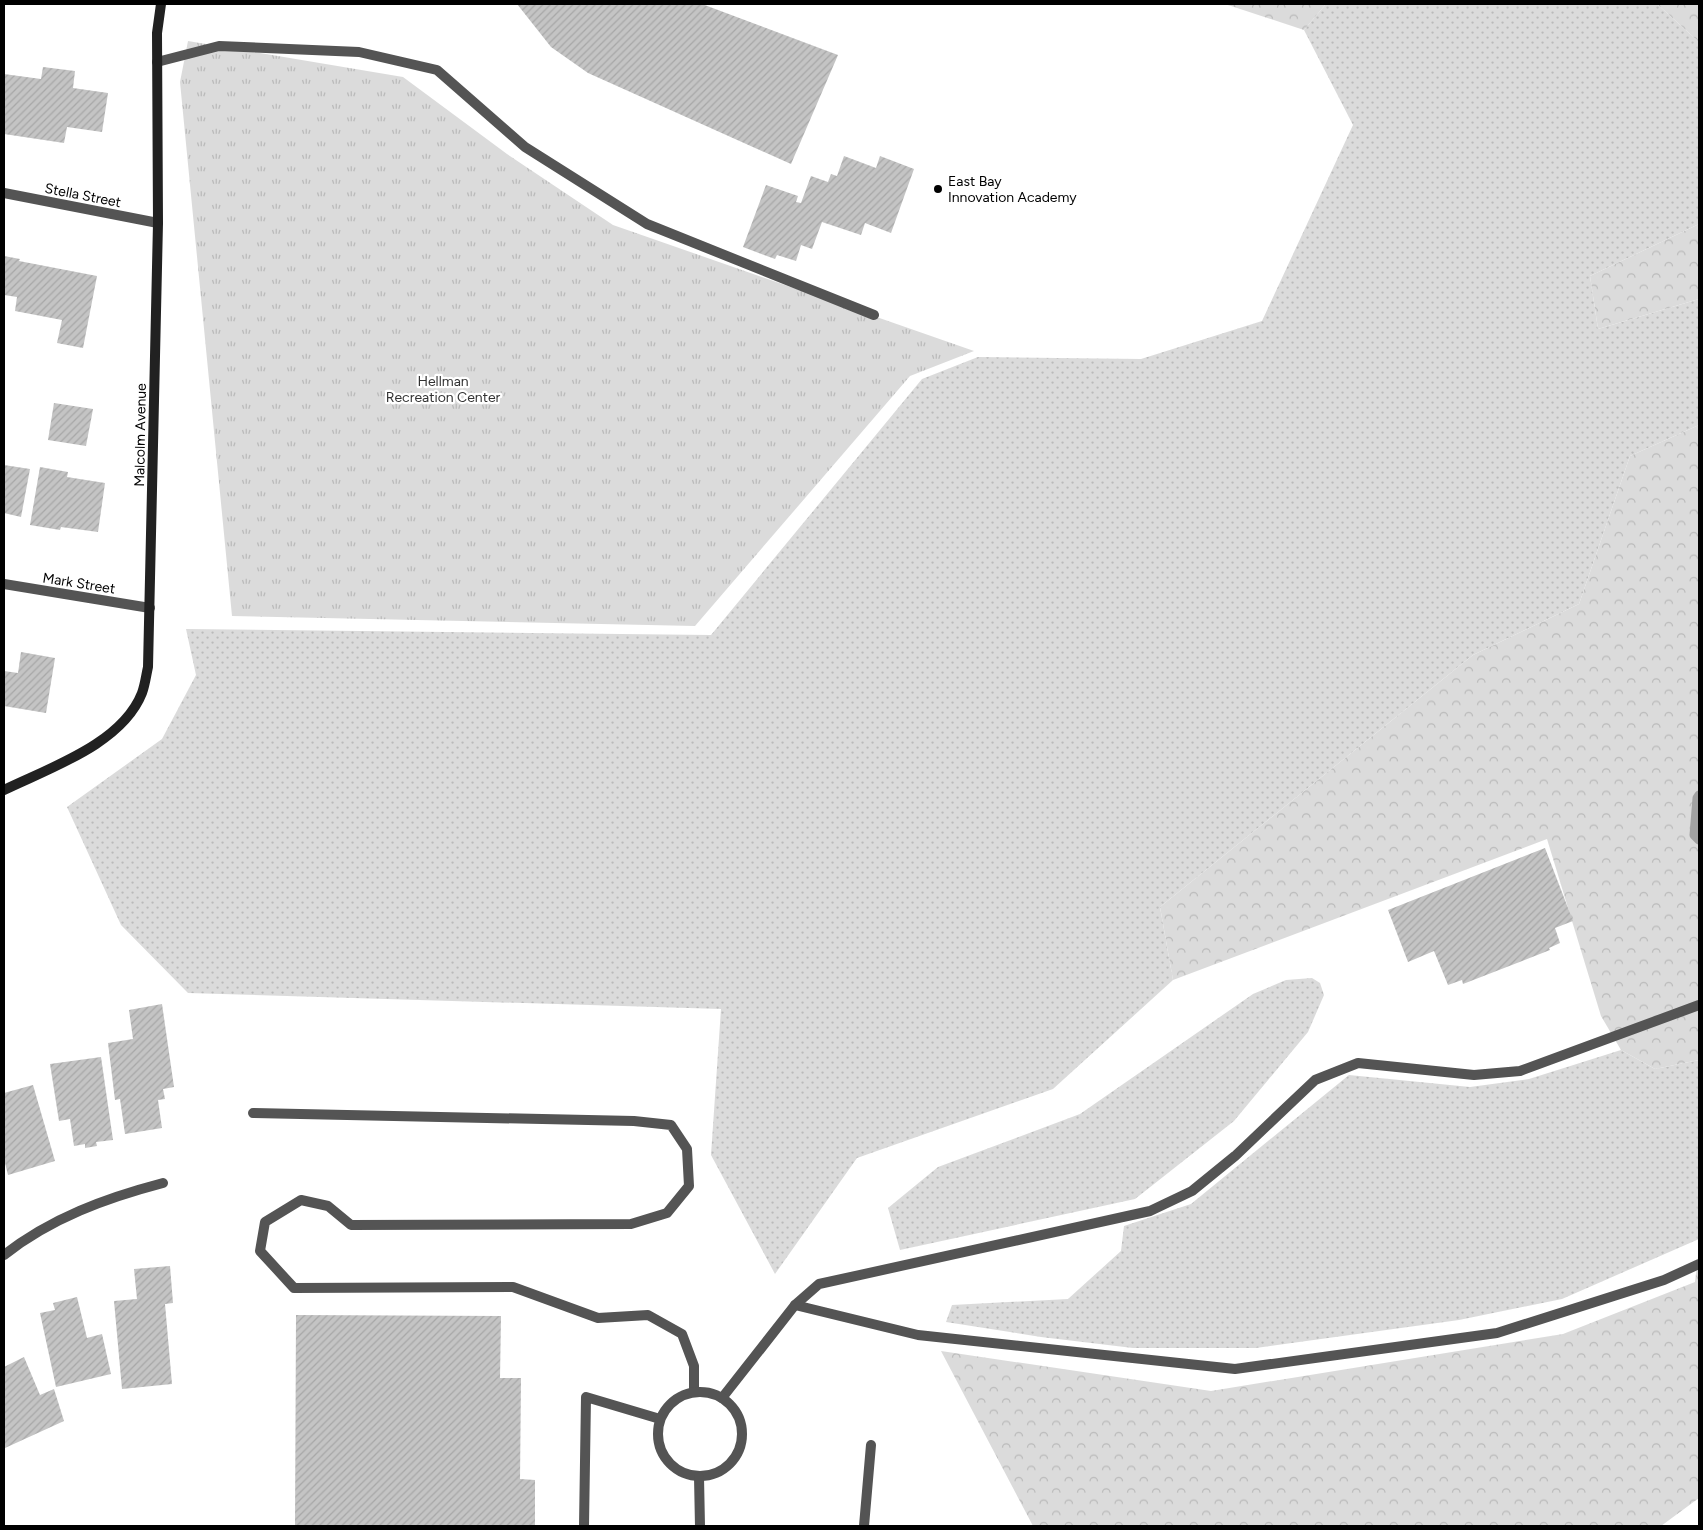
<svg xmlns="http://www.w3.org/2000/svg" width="1703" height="1530" font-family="Figtree,sans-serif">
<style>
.grass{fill:url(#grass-dots)}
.forest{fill:url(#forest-crowns)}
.park{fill:url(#park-tufts)}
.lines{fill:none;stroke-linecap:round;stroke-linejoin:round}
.stream{stroke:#a2a2a2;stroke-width:9}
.building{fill:url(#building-hatch)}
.lane{stroke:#545454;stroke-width:10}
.street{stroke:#545454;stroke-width:10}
.secondary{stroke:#212121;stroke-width:10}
.poi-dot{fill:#000;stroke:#fff;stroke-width:2}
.labels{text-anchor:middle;stroke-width:4.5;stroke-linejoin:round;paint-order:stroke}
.poi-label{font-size:14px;fill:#000;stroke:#fff;text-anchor:start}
.street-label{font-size:14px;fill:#000;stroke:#fff}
.park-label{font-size:14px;fill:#323232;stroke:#fff}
</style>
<defs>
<pattern id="grass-dots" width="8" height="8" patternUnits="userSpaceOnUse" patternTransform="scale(1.25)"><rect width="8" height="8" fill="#dbdbdb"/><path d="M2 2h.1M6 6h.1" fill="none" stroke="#bababa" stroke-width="1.8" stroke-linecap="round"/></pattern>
<pattern id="forest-crowns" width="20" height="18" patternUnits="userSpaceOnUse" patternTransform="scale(1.25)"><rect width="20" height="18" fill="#dbdbdb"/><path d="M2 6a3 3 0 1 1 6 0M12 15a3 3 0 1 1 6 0" fill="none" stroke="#bababa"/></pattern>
<pattern id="park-tufts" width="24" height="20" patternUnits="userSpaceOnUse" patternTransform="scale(1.25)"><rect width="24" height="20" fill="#dbdbdb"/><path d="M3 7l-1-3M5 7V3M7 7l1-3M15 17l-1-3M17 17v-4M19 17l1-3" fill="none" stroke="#bababa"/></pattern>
<pattern id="building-hatch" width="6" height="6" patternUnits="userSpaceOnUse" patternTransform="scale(1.25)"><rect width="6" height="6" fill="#c4c4c4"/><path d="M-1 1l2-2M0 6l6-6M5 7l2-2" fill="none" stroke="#a7a7a7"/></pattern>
</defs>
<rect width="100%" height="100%" fill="#fff"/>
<g class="grass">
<polygon points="1326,4 1657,4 1699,42 1699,224 1590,276 1598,329 1699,299 1699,425 1630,456 1579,604 1473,655 1160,907 1173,980 1053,1089 857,1158 775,1274 711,1155 721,1009 188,993 121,925 67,807 162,739 196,675 186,629 711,635 922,379 978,357 1141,359 1262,321 1353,125 1304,30"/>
<polygon points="1312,978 1320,983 1324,995 1308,1032 1234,1121 1135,1199 900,1250 888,1208 938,1167 1080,1114 1253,994 1286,980"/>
<polygon points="1621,1050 1655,1069 1699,1060 1699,1239 1562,1299 1459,1320 1256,1348 1133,1348 1041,1337 946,1322 952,1305 1068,1299 1121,1251 1124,1226 1191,1204 1349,1075 1470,1087 1529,1079"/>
</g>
<g class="forest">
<polygon points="1225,4 1326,4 1304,30"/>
<polygon points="1657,4 1699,4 1699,42"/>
<polygon points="1699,224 1699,299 1598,329 1590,276"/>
<polygon points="1699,425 1699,1060 1655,1069 1621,1050 1601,1016 1547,839 1173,980 1160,907 1473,655 1579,604 1630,456"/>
<polygon points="1699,1248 1699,1498 1661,1526 1033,1526 941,1351 1211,1391 1563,1334 1695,1282"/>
</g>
<polygon class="park" points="188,41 403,77 507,154 613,225 974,351 910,376 695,626 232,616 180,82"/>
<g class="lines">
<polyline class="stream" points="1699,795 1697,798 1694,835 1699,840"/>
</g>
<g class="building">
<polygon points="517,4 702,4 838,55 791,164 588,73 551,47"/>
<polygon points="43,67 75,71 73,88 108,93 102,132 67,127 64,143 4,134 4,74 41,79"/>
<polygon points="844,156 876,168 880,156 914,169 891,233 865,223 861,235 822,222 812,249 801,245 796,261 777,255 775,259 743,247 766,185 798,196 796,202 801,203 811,176 828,182 831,174 837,176"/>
<polygon points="4,256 20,259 19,261 97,276 83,348 57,343 62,320 15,311 17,297 4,295"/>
<polygon points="54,403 93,409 86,446 48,440"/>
<polygon points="4,465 30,469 21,517 4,513"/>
<polygon points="40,467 68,472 67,477 105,483 98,532 61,527 60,530 30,525"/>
<polygon points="21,652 55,658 46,713 4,706 4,671 18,673"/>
<polygon points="1545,848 1573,921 1555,928 1560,943 1549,948 1550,950 1463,984 1462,980 1448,985 1434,951 1408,962 1388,910"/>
<polygon points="162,1004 174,1087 163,1089 165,1099 158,1100 162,1128 125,1134 120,1099 115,1100 108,1043 133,1039 129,1010"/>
<polygon points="101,1057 113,1140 96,1142 97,1146 85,1148 85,1144 74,1146 70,1119 59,1121 50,1064"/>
<polygon points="33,1085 55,1161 8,1175 4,1159 4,1093"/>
<polygon points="170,1266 173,1303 165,1304 172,1384 122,1389 114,1301 137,1299 134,1269"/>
<polygon points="77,1297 87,1338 102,1334 111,1374 56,1387 40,1313 55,1310 53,1303"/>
<polygon points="296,1315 501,1316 500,1378 521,1378 520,1479 535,1480 535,1526 295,1526"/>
<polygon points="24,1357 40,1395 54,1389 64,1421 5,1448 4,1367"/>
</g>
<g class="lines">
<g class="lane">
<polyline points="157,62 219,46 359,52 437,70 525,147 647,224 874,315"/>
<polyline points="253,1113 634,1121 671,1125 687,1149 689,1186 667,1213 631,1224 351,1225 328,1206 301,1200 265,1222 260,1251 294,1288 513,1287 598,1318 648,1315 682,1334 694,1366 694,1392"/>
<polyline points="795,1305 918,1335 1235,1369 1497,1333 1664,1280 1699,1264"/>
<polyline points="722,1398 795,1305 819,1284 1150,1211 1192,1191 1235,1156 1315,1080 1358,1063 1474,1075 1520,1071 1699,1005"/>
<polyline points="584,1526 586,1397 660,1419"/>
<polyline points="864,1526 871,1445"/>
</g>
<g class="street">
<polyline points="4,193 158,223"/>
<polyline points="4,584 150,608"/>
<path d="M4 1255C51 1218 106 1198 163 1183"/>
<circle cx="700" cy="1434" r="42"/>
<polyline points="699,1477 700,1526"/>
</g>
<path class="secondary" d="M4 790C49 768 122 744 142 693 145 685 146 676 148 667L158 223 157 33 161 4"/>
</g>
<circle class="poi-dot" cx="938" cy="189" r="5"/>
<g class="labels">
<g class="poi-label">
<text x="948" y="186">East Bay<tspan x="948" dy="16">Innovation Academy</tspan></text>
</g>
<g class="street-label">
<text transform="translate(83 195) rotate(11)" y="5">Stella Street</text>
<text transform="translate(140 435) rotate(-89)" y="5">Malcolm Avenue</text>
<text transform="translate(79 583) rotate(9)" y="5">Mark Street</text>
</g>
<g class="park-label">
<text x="443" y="386">Hellman<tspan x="443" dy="16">Recreation Center</tspan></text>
</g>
</g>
<rect width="1703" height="1530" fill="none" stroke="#000000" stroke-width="10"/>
</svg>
